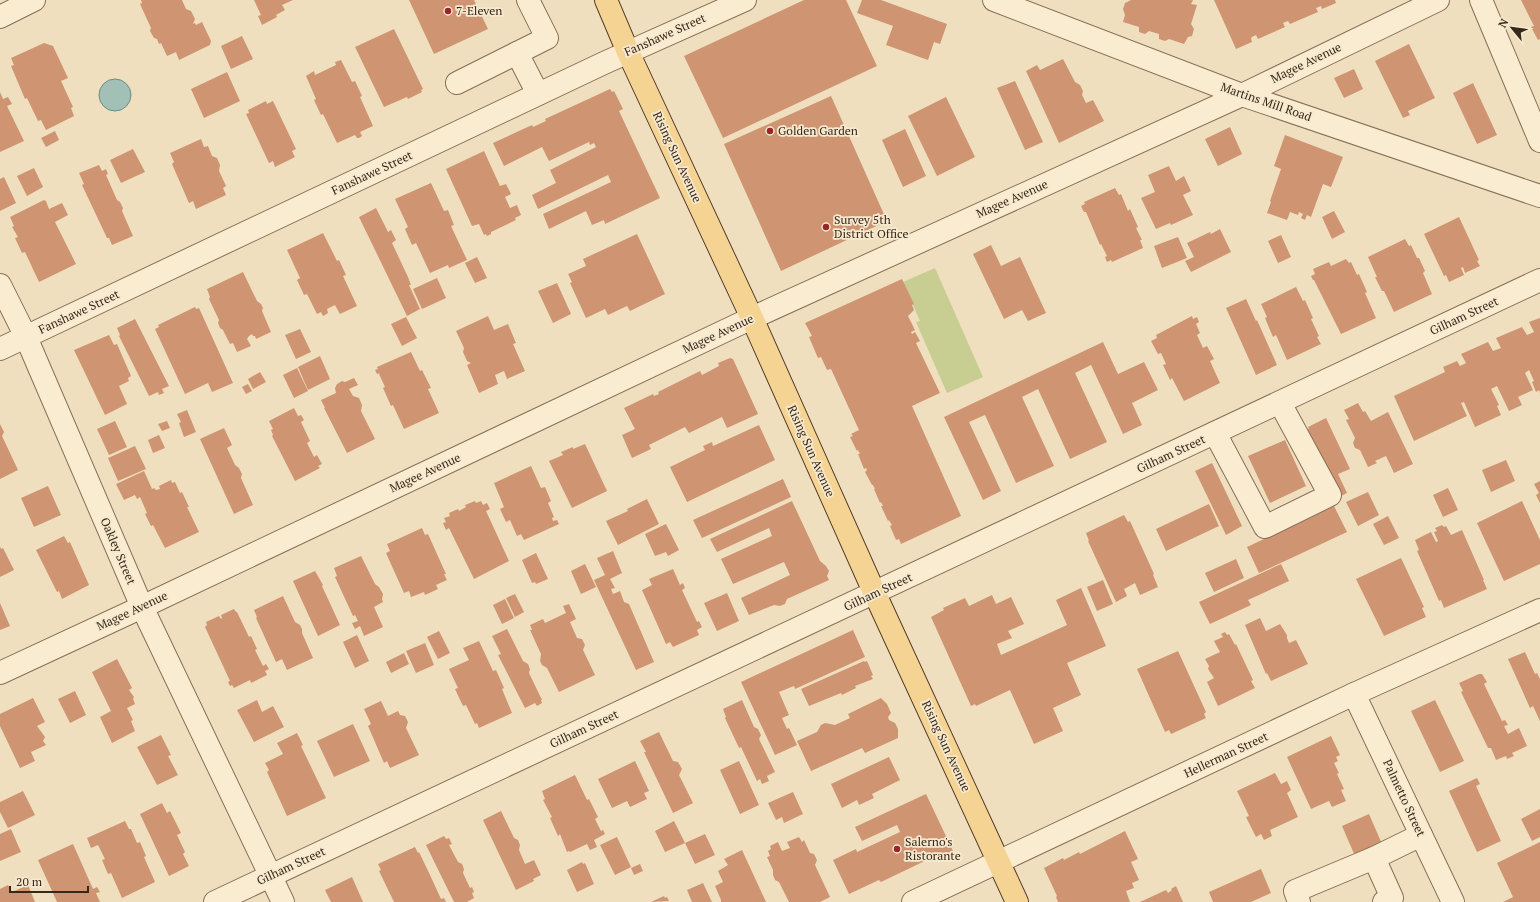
<svg xmlns="http://www.w3.org/2000/svg" width="1540" height="902" font-family="'PT Serif',serif">
<style>
.green{fill:#c8cd92}
.water{fill:#a2c0b6;stroke:#698e84}
.building{fill:#cf9572}
.lines{fill:none;stroke-linecap:round;stroke-linejoin:round}
.minor-casing{stroke:#886f56;stroke-width:24}
.major-casing{stroke:#553d2b;stroke-width:24}
.minor{stroke:#faecd1;stroke-width:22}
.major{stroke:#f5d393;stroke-width:22}
.poi-dot{fill:#992429;stroke:#f6e9ce;stroke-width:1.5}
.labels{text-anchor:middle;stroke-width:3.5;stroke-linejoin:round;paint-order:stroke}
.poi-label{font-size:12px;fill:#37281b;stroke:#f6e9ce;text-anchor:start}
.street-label{font-size:12px;fill:#37281b;stroke:#f6e9ce}
</style>
<rect width="100%" height="100%" fill="#efdfbe"/>
<polygon class="green" points="935,268 983,377 947,393 916,322 920,321 903,282"/>
<circle class="water" cx="115" cy="95" r="16"/>
<g class="building">
<polygon points="141,0 182,0 186,9 191,11 195,19 193,24 195,23 196,25 202,22 211,41 210,45 179,60 176,52 167,56 161,43 159,44 157,39 154,38 150,31 151,28 140,4 142,3"/>
<polygon points="254,0 293,0 282,5 285,10 276,15 277,17 262,25 258,16 261,15"/>
<polygon points="409,0 474,0 488,29 434,54"/>
<polygon points="804,0 846,0 877,66 723,138 684,56"/>
<polygon points="862,0 881,0 947,24 940,44 934,42 928,60 886,45 893,26 857,13"/>
<polygon points="1131,0 1193,0 1191,4 1197,5 1191,24 1194,29 1192,36 1188,37 1184,44 1169,39 1165,41 1159,39 1159,34 1149,31 1145,34 1139,32 1139,27 1123,22 1125,15 1123,9 1125,3"/>
<polygon points="1214,0 1335,0 1336,3 1322,9 1321,6 1316,8 1318,12 1290,24 1288,21 1283,23 1285,27 1258,39 1256,35 1252,37 1251,38 1252,42 1236,49"/>
<polygon points="1521,0 1540,0 1540,39 1538,40 1531,27 1534,26"/>
<polygon points="394,29 423,89 421,90 422,92 408,99 407,97 384,107 355,47"/>
<polygon points="242,36 253,59 231,69 221,46"/>
<polygon points="44,43 53,46 68,78 61,81 73,107 71,108 74,116 46,130 41,120 38,121 27,98 25,99 11,66 14,65 11,58"/>
<polygon points="1409,44 1435,98 1408,111 1410,115 1403,118 1375,61"/>
<polygon points="1063,59 1075,82 1080,85 1083,91 1082,95 1086,103 1093,100 1104,121 1059,143 1026,71 1037,65 1040,70"/>
<polygon points="341,60 352,82 355,81 362,96 360,97 373,126 360,132 362,136 359,138 357,138 355,135 337,143 323,114 321,115 314,100 316,99 306,76 314,71 315,75 336,65 335,62"/>
<polygon points="1354,69 1363,89 1344,98 1334,78"/>
<polygon points="227,72 240,101 204,118 191,89"/>
<polygon points="1015,81 1043,142 1025,150 997,88"/>
<polygon points="1473,83 1497,135 1477,144 1453,93"/>
<polygon points="610,89 612,92 614,91 623,109 619,111 660,198 605,224 604,220 592,225 586,211 549,229 543,214 611,182 608,175 538,209 532,195 556,183 550,170 596,147 594,143 590,145 589,142 549,161 542,147 504,166 493,143 532,125 533,127 546,121 545,119"/>
<polygon points="0,92 3,99 8,97 12,104 7,106 24,141 0,152"/>
<polygon points="831,96 887,221 781,271 724,144"/>
<polygon points="946,97 975,157 937,176 908,116"/>
<polygon points="266,101 267,104 273,101 296,149 292,151 295,157 275,167 273,161 269,163 246,114 249,113 248,110"/>
<polygon points="1230,127 1242,154 1218,166 1205,139"/>
<polygon points="905,129 926,176 903,187 882,140"/>
<polygon points="55,131 59,140 46,147 41,138"/>
<polygon points="1285,135 1343,157 1331,187 1323,184 1311,217 1307,215 1305,220 1301,218 1303,214 1299,212 1298,215 1290,212 1287,220 1267,213 1271,202 1270,201 1281,169 1274,166"/>
<polygon points="201,139 204,147 208,146 212,156 217,158 220,165 219,171 226,186 223,188 226,195 196,209 193,201 189,203 172,164 174,162 170,153"/>
<polygon points="133,149 145,172 121,183 110,160"/>
<polygon points="484,151 500,186 506,184 511,194 505,197 510,208 517,205 521,215 515,218 516,220 491,232 491,234 487,236 486,234 484,235 479,224 472,226 446,169"/>
<polygon points="99,165 102,171 106,169 108,174 106,175 117,200 120,202 123,208 122,211 133,236 112,245 109,238 107,238 82,185 84,184 79,173"/>
<polygon points="1169,166 1176,181 1184,176 1191,191 1183,195 1193,215 1171,225 1170,223 1156,229 1141,198 1155,192 1148,175"/>
<polygon points="34,168 43,187 27,196 17,176"/>
<polygon points="4,177 16,203 0,211 0,179"/>
<polygon points="431,183 444,211 448,210 454,225 451,226 467,260 449,268 448,265 430,273 416,243 412,245 405,229 408,227 395,199"/>
<polygon points="1115,188 1119,195 1121,194 1128,211 1130,209 1138,227 1136,228 1142,240 1140,240 1143,248 1112,262 1111,260 1107,262 1105,257 1107,256 1101,244 1100,245 1086,212 1084,212 1081,206 1085,204 1084,202"/>
<polygon points="44,200 46,201 49,209 62,203 68,215 55,222 76,264 39,282 25,252 22,253 15,238 18,237 12,227 14,226 10,217"/>
<polygon points="376,208 388,232 391,230 396,240 392,243 408,277 411,285 409,285 420,309 407,316 359,217"/>
<polygon points="1334,211 1345,232 1332,239 1322,217"/>
<polygon points="1459,217 1479,260 1477,261 1480,266 1465,273 1463,267 1461,268 1464,275 1449,282 1446,275 1444,276 1424,234"/>
<polygon points="1220,229 1231,252 1191,272 1185,261 1194,257 1187,243 1210,232 1211,234"/>
<polygon points="323,233 337,261 339,260 346,275 343,276 357,306 340,314 335,305 327,309 328,313 323,316 321,312 317,314 307,294 304,295 297,280 300,278 287,250"/>
<polygon points="637,234 665,294 630,311 627,306 608,315 605,309 586,318 570,283 572,282 568,274 586,266 583,259"/>
<polygon points="1281,235 1291,257 1278,263 1268,241"/>
<polygon points="1178,237 1187,258 1162,268 1154,246"/>
<polygon points="1405,239 1409,246 1411,245 1417,258 1419,258 1425,271 1423,273 1432,294 1394,312 1384,291 1382,291 1375,277 1377,277 1368,257"/>
<polygon points="991,245 1001,266 1020,257 1046,313 1028,321 1022,310 1004,319 973,254"/>
<polygon points="477,257 487,278 475,283 465,263"/>
<polygon points="1346,259 1349,263 1351,262 1357,275 1359,274 1367,292 1365,293 1376,318 1341,334 1314,280 1313,280 1311,276 1315,274 1313,269 1329,262 1331,266"/>
<polygon points="243,272 257,301 261,304 263,308 262,311 271,332 256,339 255,336 253,336 252,334 249,336 247,339 251,346 237,352 233,343 230,344 223,330 220,328 218,323 219,320 209,299 210,297 207,289"/>
<polygon points="437,278 446,298 422,309 413,289"/>
<polygon points="902,279 914,304 912,305 914,310 908,316 915,330 911,332 912,334 915,332 920,341 916,343 940,393 912,406 961,516 901,544 899,539 896,540 890,526 892,525 890,522 889,520 888,521 881,506 883,506 881,502 880,503 874,489 875,489 873,485 872,485 865,472 867,470 866,468 864,469 858,454 860,454 858,450 857,451 850,437 853,436 851,434 859,430 831,369 827,370 821,357 818,358 809,337 812,336 805,323"/>
<polygon points="557,283 571,314 553,323 538,291"/>
<polygon points="1296,287 1303,301 1305,300 1313,318 1311,319 1319,336 1317,337 1321,344 1287,360 1276,335 1273,337 1265,318 1267,317 1261,304"/>
<polygon points="1246,299 1256,321 1257,320 1277,365 1256,375 1226,308"/>
<polygon points="195,307 196,309 199,308 233,383 212,392 208,383 185,394 155,329 159,327 158,325"/>
<polygon points="488,316 494,330 508,324 516,343 513,344 525,371 507,379 504,371 495,375 498,384 479,393 467,365 471,363 467,361 463,352 464,348 456,331"/>
<polygon points="1192,316 1193,319 1197,317 1199,322 1196,324 1200,333 1197,335 1203,348 1207,346 1214,359 1210,361 1220,383 1184,401 1172,378 1170,380 1163,365 1166,364 1161,353 1158,354 1151,341 1157,338 1156,335"/>
<polygon points="406,317 417,338 402,346 391,324"/>
<polygon points="1540,318 1540,393 1539,390 1536,392 1532,382 1534,381 1529,370 1525,373 1533,390 1518,397 1522,405 1509,411 1497,386 1491,389 1499,405 1497,406 1501,415 1475,427 1464,402 1461,403 1467,416 1414,441 1394,396 1445,372 1443,367 1457,361 1460,366 1466,363 1461,354 1488,342 1493,351 1501,348 1496,338 1522,327 1527,335 1534,332 1529,322"/>
<polygon points="135,319 169,386 162,389 164,393 159,395 158,392 149,396 119,336 120,335 117,328"/>
<polygon points="300,329 311,352 296,359 285,335"/>
<polygon points="109,335 114,345 117,344 131,376 128,378 129,381 119,386 127,404 105,415 74,350"/>
<polygon points="1103,342 1118,374 1144,362 1158,390 1132,403 1142,425 1123,434 1091,365 1075,373 1107,442 1070,459 1038,389 1022,397 1054,466 1016,483 985,415 969,422 1001,491 983,500 944,417"/>
<polygon points="411,352 420,371 422,370 431,388 428,389 439,413 404,429 393,405 391,406 383,388 385,387 379,374 380,373 377,374 375,370 378,369 377,367"/>
<polygon points="320,356 330,379 308,390 298,367"/>
<polygon points="730,358 733,359 758,414 727,428 722,417 689,433 685,427 649,445 651,449 632,458 622,435 635,429 624,408 653,394 654,396 659,394 658,392 700,371 702,375 719,366 718,363"/>
<polygon points="297,368 308,391 294,398 283,375"/>
<polygon points="260,372 266,382 253,389 248,379"/>
<polygon points="354,378 358,385 349,389 353,396 359,398 362,405 361,411 375,439 347,453 324,408 325,408 321,400 336,393 335,388 337,384 342,381 345,382"/>
<polygon points="248,384 252,391 246,394 242,387"/>
<polygon points="1358,403 1363,412 1365,411 1371,421 1388,412 1413,464 1394,473 1386,456 1375,461 1377,463 1368,467 1360,450 1355,448 1353,443 1355,438 1346,420 1349,419 1344,410"/>
<polygon points="294,408 298,416 301,415 304,420 301,422 310,441 307,443 314,457 317,455 322,464 318,466 320,468 295,481 272,436 273,435 271,430 273,429 269,421"/>
<polygon points="187,410 196,432 184,437 179,423 181,422 177,414"/>
<polygon points="1326,418 1350,469 1338,474 1347,493 1339,497 1307,429 1309,429 1308,427"/>
<polygon points="115,421 127,447 109,455 97,429"/>
<polygon points="167,421 170,428 162,431 158,424"/>
<polygon points="0,424 4,432 2,436 18,470 0,479"/>
<polygon points="759,425 775,460 687,502 670,467 705,450 703,446 712,442 713,446"/>
<polygon points="224,428 232,445 227,448 235,465 239,468 242,474 241,478 253,505 234,514 200,439"/>
<polygon points="159,435 165,448 153,453 148,440"/>
<polygon points="1285,440 1306,486 1270,503 1248,456"/>
<polygon points="585,444 607,491 572,508 549,461 563,455 561,452 573,447 573,449"/>
<polygon points="135,446 146,469 118,481 108,458"/>
<polygon points="1506,460 1515,481 1491,492 1482,470"/>
<polygon points="1212,463 1242,526 1226,535 1195,471"/>
<polygon points="531,466 541,488 545,487 551,501 548,503 554,517 552,518 553,521 557,520 559,524 524,540 521,534 517,536 510,520 506,522 500,509 504,507 494,483"/>
<polygon points="144,471 152,489 154,488 156,490 160,489 159,486 171,480 172,483 175,482 180,493 182,492 189,507 187,507 199,532 165,548 153,525 151,526 145,514 147,513 140,497 137,499 135,495 124,500 116,484"/>
<polygon points="783,479 791,497 702,538 693,520"/>
<polygon points="1540,481 1540,503 1536,495 1539,493 1534,484"/>
<polygon points="48,486 61,515 34,527 21,498"/>
<polygon points="1448,488 1458,510 1443,517 1433,495"/>
<polygon points="1368,492 1379,515 1358,526 1346,502"/>
<polygon points="647,499 659,524 618,545 606,521 628,511 627,509"/>
<polygon points="475,501 476,503 481,501 483,505 487,503 490,509 486,511 509,561 474,579 449,528 446,530 443,523 446,522 444,518 450,516 449,513 458,509 459,511 466,507 465,505"/>
<polygon points="792,501 820,561 826,566 829,571 827,576 829,580 787,599 785,604 780,606 774,605 749,615 741,598 790,575 784,562 733,584 721,559 772,536 769,528 717,552 710,539"/>
<polygon points="1522,501 1540,540 1540,564 1504,581 1477,523"/>
<polygon points="1209,504 1219,526 1166,551 1156,529"/>
<polygon points="1334,506 1347,532 1259,573 1247,547"/>
<polygon points="1124,515 1128,522 1130,521 1154,574 1153,575 1158,587 1140,595 1135,583 1124,589 1127,596 1116,602 1088,541 1089,541 1086,533"/>
<polygon points="1388,516 1399,538 1384,545 1373,524"/>
<polygon points="666,524 679,550 668,556 666,552 655,556 645,534"/>
<polygon points="1442,525 1444,527 1446,526 1451,535 1462,530 1484,580 1483,580 1487,589 1444,608 1441,600 1439,601 1417,551 1419,550 1415,540 1431,532 1436,542 1438,541 1434,532 1437,531 1435,528"/>
<polygon points="422,528 425,535 428,534 446,574 444,574 447,580 436,585 438,589 425,595 424,592 411,597 409,591 404,593 386,553 390,551 387,544"/>
<polygon points="64,536 68,543 70,542 89,585 62,599 59,591 57,592 36,550"/>
<polygon points="0,546 1,549 3,548 14,570 0,577"/>
<polygon points="613,551 622,573 610,579 615,588 611,589 613,594 620,591 624,602 629,604 654,662 636,670 594,580 605,575 597,558"/>
<polygon points="536,553 548,579 536,584 535,582 532,583 522,560"/>
<polygon points="361,556 375,584 379,587 383,594 382,599 383,602 374,607 383,627 364,636 360,626 355,629 352,623 358,621 355,615 353,616 335,577 337,576 334,568"/>
<polygon points="1401,558 1424,607 1422,608 1426,617 1384,636 1356,579"/>
<polygon points="1236,559 1244,578 1214,592 1205,573"/>
<polygon points="585,564 596,587 581,594 571,571"/>
<polygon points="1281,564 1289,581 1248,600 1251,605 1210,624 1199,602"/>
<polygon points="673,569 680,585 683,583 685,588 682,590 697,622 699,621 702,627 697,630 699,635 673,647 670,642 666,644 642,590 652,585 649,579"/>
<polygon points="315,571 323,585 322,586 340,625 318,636 293,581"/>
<polygon points="1103,580 1113,604 1097,611 1087,587"/>
<polygon points="1081,588 1106,646 1067,663 1081,695 1053,708 1063,731 1034,744 1010,690 976,706 975,704 971,706 931,617 944,610 943,608 965,598 969,606 992,595 996,604 1011,597 1024,624 1008,631 1012,638 997,644 1001,655 1067,625 1056,600"/>
<polygon points="727,593 739,621 717,631 704,603"/>
<polygon points="515,594 524,612 515,617 506,598"/>
<polygon points="283,596 295,622 300,625 302,629 302,633 313,658 287,670 282,659 276,662 256,618 257,617 254,610"/>
<polygon points="505,599 514,618 502,624 493,605"/>
<polygon points="0,603 10,626 0,630"/>
<polygon points="569,604 576,619 570,622 577,638 582,639 585,645 583,650 595,675 559,692 547,668 542,665 540,661 541,654 530,630 532,630 530,625 543,619 545,623 566,613 563,606"/>
<polygon points="234,609 236,612 237,612 249,637 251,636 257,649 255,650 263,666 266,664 269,669 265,671 267,675 251,683 250,680 234,688 232,685 230,686 228,682 230,681 205,627 207,625 206,622 219,616 221,619 222,618 221,615"/>
<polygon points="1260,618 1266,631 1280,624 1287,635 1287,638 1289,643 1296,640 1308,664 1271,681 1267,673 1266,674 1245,625"/>
<polygon points="507,629 523,661 528,664 530,669 529,673 542,700 541,700 542,703 537,706 535,703 525,708 498,655 501,654 492,636"/>
<polygon points="853,630 865,657 795,689 794,686 779,692 789,715 782,718 787,729 789,728 797,745 775,755 741,682"/>
<polygon points="439,631 450,653 438,659 427,637"/>
<polygon points="1225,632 1227,635 1229,634 1235,645 1236,644 1253,680 1251,681 1255,688 1218,706 1207,682 1214,678 1208,669 1209,666 1205,659 1220,652 1214,641 1223,637 1221,634"/>
<polygon points="357,635 369,661 355,668 343,642"/>
<polygon points="479,641 493,671 496,670 504,688 502,689 512,713 479,728 477,723 475,724 466,705 463,706 455,689 458,688 449,669 469,660 463,648"/>
<polygon points="425,643 434,665 416,673 406,651"/>
<polygon points="1178,651 1206,712 1204,714 1206,718 1171,734 1169,730 1165,732 1137,669"/>
<polygon points="1525,652 1535,674 1537,673 1540,679 1540,721 1533,706 1530,708 1508,659"/>
<polygon points="404,653 409,664 391,673 386,662"/>
<polygon points="117,659 132,688 129,690 134,697 133,699 135,704 127,708 133,720 131,721 135,731 112,743 100,717 111,711 92,672"/>
<polygon points="864,661 865,662 867,661 873,675 871,676 873,679 855,686 856,688 842,695 841,693 809,706 801,689"/>
<polygon points="1479,674 1482,674 1487,682 1484,684 1502,721 1505,720 1508,725 1504,726 1508,734 1519,728 1527,746 1512,753 1514,756 1507,759 1506,756 1496,760 1491,748 1488,748 1461,692 1463,691 1459,683"/>
<polygon points="75,691 86,715 70,723 58,699"/>
<polygon points="33,698 45,722 37,726 45,737 43,741 46,745 31,752 35,761 20,768 0,726 0,714"/>
<polygon points="881,698 887,704 891,713 888,717 889,720 895,723 898,729 898,738 865,753 862,748 811,771 797,741 817,732 821,725 825,723 835,725 850,718 848,714"/>
<polygon points="257,700 262,712 273,706 284,727 254,742 237,710"/>
<polygon points="742,700 754,727 758,729 761,735 759,739 775,772 767,776 769,781 762,784 760,779 757,781 741,747 739,748 725,718 726,717 723,709"/>
<polygon points="1435,700 1464,761 1440,772 1411,711"/>
<polygon points="381,701 388,716 398,711 400,715 405,716 408,722 406,728 419,755 390,768 387,761 384,763 368,726 371,724 364,709"/>
<polygon points="353,724 370,761 334,777 317,741"/>
<polygon points="659,732 673,761 678,762 682,769 679,775 693,803 673,813 644,752 646,752 640,741"/>
<polygon points="297,733 303,745 301,746 326,798 287,816 267,772 269,770 265,763 283,754 277,743"/>
<polygon points="161,735 171,755 168,756 178,775 157,785 137,747"/>
<polygon points="1331,736 1340,755 1336,757 1338,761 1334,763 1339,773 1337,774 1344,789 1341,790 1346,801 1332,807 1329,801 1311,809 1287,757"/>
<polygon points="889,757 900,780 872,794 874,798 859,805 857,800 842,808 831,784"/>
<polygon points="635,761 649,791 644,793 647,799 630,807 627,801 612,808 598,779"/>
<polygon points="739,761 759,805 740,814 720,770"/>
<polygon points="1275,773 1281,784 1287,781 1291,790 1287,793 1298,817 1270,830 1272,836 1264,840 1261,834 1256,837 1246,817 1249,816 1237,791"/>
<polygon points="575,775 587,800 589,799 598,817 595,819 601,831 603,830 605,834 594,840 597,847 590,850 587,844 570,852 569,851 567,852 560,834 558,836 550,818 552,817 543,800 545,799 542,791"/>
<polygon points="1477,778 1480,784 1476,786 1501,841 1477,852 1449,791"/>
<polygon points="23,791 35,815 8,828 0,812 0,802"/>
<polygon points="793,792 803,814 784,823 782,817 776,820 768,803"/>
<polygon points="926,794 953,851 934,860 933,857 881,882 879,880 849,894 833,860 856,849 857,852 900,832 897,825 862,841 855,827"/>
<polygon points="162,803 167,813 170,811 181,833 177,835 185,852 183,854 189,866 169,876 140,814"/>
<polygon points="1540,809 1540,837 1532,841 1521,819"/>
<polygon points="501,811 514,838 518,840 520,845 519,850 525,864 534,860 541,875 533,879 534,881 516,890 483,820"/>
<polygon points="1369,814 1382,844 1355,856 1342,826"/>
<polygon points="125,821 129,829 131,829 137,843 140,842 146,856 144,857 155,882 122,898 111,873 108,874 102,860 105,859 98,845 91,848 87,838"/>
<polygon points="674,821 685,843 665,852 655,831"/>
<polygon points="11,829 21,852 0,861 0,834"/>
<polygon points="1125,831 1138,859 1131,862 1139,880 1132,883 1134,888 1126,891 1130,902 1058,902 1056,897 1057,896 1044,868 1063,858 1064,860 1079,852 1080,854"/>
<polygon points="705,834 715,855 695,864 685,843"/>
<polygon points="444,836 446,839 449,838 452,844 449,845 458,862 462,864 464,869 463,873 470,888 472,887 474,892 472,893 474,898 467,902 454,902 426,845"/>
<polygon points="617,837 631,867 615,875 600,845"/>
<polygon points="799,837 802,842 804,840 810,853 814,854 817,860 815,865 830,897 820,902 789,902 779,882 775,880 773,875 773,870 767,857 770,856 768,851 771,849 770,846 778,842 782,851 790,848 787,842"/>
<polygon points="1540,842 1540,902 1503,902 1513,897 1497,863"/>
<polygon points="73,844 93,889 97,887 100,892 96,893 100,902 57,902 38,860"/>
<polygon points="415,847 418,853 419,852 430,875 441,899 444,898 446,902 394,902 379,871 381,870 378,864"/>
<polygon points="742,850 766,902 721,902 721,900 715,886 723,882 718,871 728,865 724,859"/>
<polygon points="582,862 583,864 585,863 594,884 577,892 567,870"/>
<polygon points="640,864 643,871 634,875 631,868"/>
<polygon points="1261,869 1271,893 1251,902 1213,902 1209,892"/>
<polygon points="352,877 363,902 331,902 325,890"/>
<polygon points="703,883 712,902 692,902 687,890"/>
<polygon points="8,885 12,892 28,885 35,902 0,902 0,889"/>
<polygon points="1176,886 1183,902 1140,902 1166,890 1168,893 1172,890 1171,889"/>
<polygon points="664,896 665,898 667,897 669,901 651,902"/>
</g>
<g class="lines">
<g class="minor-casing">
<g id="minor">
<polyline points="994,0 1242,95 1540,196"/>
<polyline points="1481,0 1540,141"/>
<polyline points="0,17 34,0"/>
<polyline points="517,53 538,94"/>
<polyline points="457,83 547,38 528,0"/>
<polyline points="0,285 26,337 142,607 283,902"/>
<polyline points="0,349 604,63 745,0"/>
<polyline points="1215,433 1265,527 1330,495 1280,403"/>
<polyline points="0,673 142,607 752,318 1242,95 1438,0"/>
<polyline points="1354,694 1453,902"/>
<polyline points="1374,858 1392,898 1384,902"/>
<polyline points="215,902 1540,280"/>
<polyline points="913,902 1354,694 1540,610"/>
<polyline points="1299,902 1295,891 1374,858 1421,835"/>
</g>
</g>
<g class="major-casing">
<polyline id="major" points="606,0 628,52 752,318 875,594 1017,902"/>
</g>
<use href="#minor" class="minor"/>
<use href="#major" class="major"/>
</g>
<g class="poi-dot">
<circle cx="448" cy="11" r="4"/>
<circle cx="770" cy="131" r="4"/>
<circle cx="826" cy="227" r="4"/>
<circle cx="897" cy="849" r="4"/>
</g>
<g class="labels">
<g class="poi-label">
<text x="456" y="15">7-Eleven</text>
<text x="778" y="135">Golden Garden</text>
<text x="834" y="224">Survey 5th<tspan x="834" dy="14">District Office</tspan></text>
<text x="905" y="846">Salerno's<tspan x="905" dy="14">Ristorante</tspan></text>
</g>
<g class="street-label">
<text transform="translate(665 35) rotate(-24)" y="4">Fanshawe Street</text>
<text transform="translate(1306 63) rotate(-26)" y="4">Magee Avenue</text>
<text transform="translate(1266 102) rotate(19)" y="4">Martins Mill Road</text>
<text transform="translate(677 157) rotate(65)" y="4">Rising Sun Avenue</text>
<text transform="translate(372 173) rotate(-25)" y="4">Fanshawe Street</text>
<text transform="translate(1012 199) rotate(-24)" y="4">Magee Avenue</text>
<text transform="translate(79 312) rotate(-25)" y="4">Fanshawe Street</text>
<text transform="translate(1464 316) rotate(-25)" y="4">Gilham Street</text>
<text transform="translate(718 334) rotate(-25)" y="4">Magee Avenue</text>
<text transform="translate(811 451) rotate(66)" y="4">Rising Sun Avenue</text>
<text transform="translate(1171 454) rotate(-25)" y="4">Gilham Street</text>
<text transform="translate(425 473) rotate(-25)" y="4">Magee Avenue</text>
<text transform="translate(118 551) rotate(67)" y="4">Oakley Street</text>
<text transform="translate(878 592) rotate(-25)" y="4">Gilham Street</text>
<text transform="translate(132 611) rotate(-25)" y="4">Magee Avenue</text>
<text transform="translate(584 729) rotate(-25)" y="4">Gilham Street</text>
<text transform="translate(946 746) rotate(65)" y="4">Rising Sun Avenue</text>
<text transform="translate(1226 755) rotate(-25)" y="4">Hellerman Street</text>
<text transform="translate(1404 798) rotate(65)" y="4">Palmetto Street</text>
<text transform="translate(291 866) rotate(-25)" y="4">Gilham Street</text>
</g>
</g>
<g transform="translate(1512 28) rotate(299)" stroke="#f6e9ce" stroke-width="3" paint-order="stroke">
<path d="M0-3L7 15L0 10L-7 15Z" fill="#37281b"/>
<text y="-6" font-size="11" font-weight="bold" text-anchor="middle" fill="#37281b">N</text>
</g>
<path d="M10 886v6h78v-6" fill="none" stroke="#37281b" stroke-width="2"/>
<text x="16" y="886" font-size="12" fill="#37281b" stroke="#f6e9ce" stroke-width="3" paint-order="stroke">20 m</text>
</svg>
